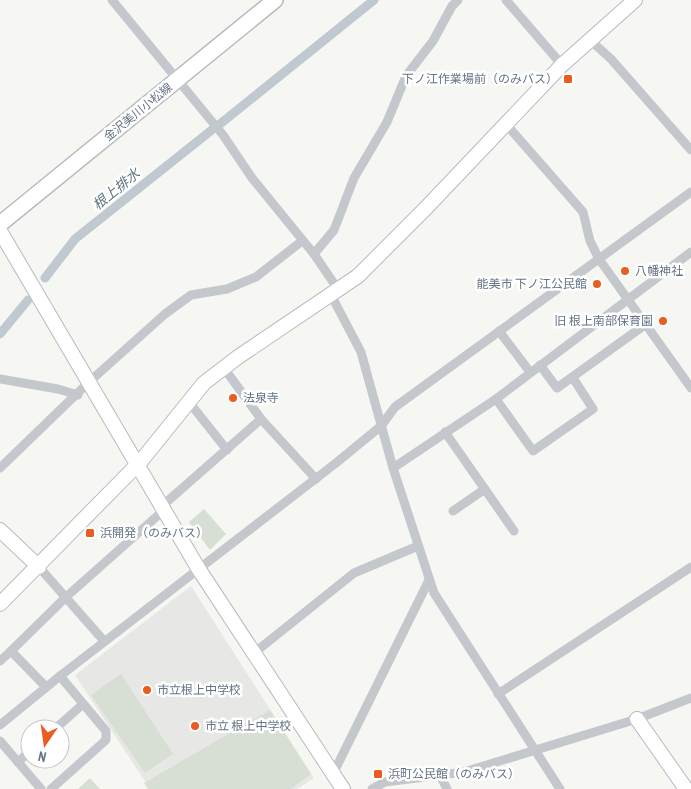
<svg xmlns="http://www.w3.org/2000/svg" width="691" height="789" font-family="'PT Sans Narrow','Noto Sans JP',sans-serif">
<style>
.built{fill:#e7e8e6}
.green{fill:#d7ded4}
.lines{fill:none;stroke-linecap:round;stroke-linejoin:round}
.canal{stroke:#bfc9cf;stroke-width:9}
.secondary-casing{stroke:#b6bbc0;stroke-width:16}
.primary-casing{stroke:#b7bbbf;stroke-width:18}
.street{stroke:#c4c7cb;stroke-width:9}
.secondary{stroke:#fff;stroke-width:14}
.primary{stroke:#fff;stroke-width:15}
.poi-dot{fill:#e95d21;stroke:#fff;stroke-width:2}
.labels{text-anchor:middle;stroke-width:5;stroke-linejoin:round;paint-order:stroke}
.poi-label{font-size:12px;fill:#647485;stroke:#fff;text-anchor:start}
.street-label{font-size:12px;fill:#647485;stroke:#fff}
.water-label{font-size:14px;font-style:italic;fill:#607682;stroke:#fff}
</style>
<rect width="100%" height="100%" fill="#f6f7f3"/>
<polygon class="built" points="191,586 314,778 297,789 150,789 75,675"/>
<g class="green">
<polygon points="204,509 226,534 210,550 189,522"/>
<polygon points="121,674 173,754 145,773 91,695"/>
<polygon points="270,710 311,774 291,789 148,789 144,783"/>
<polygon points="90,778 100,789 78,789"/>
</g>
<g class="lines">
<g class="canal">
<polyline points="220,124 374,0"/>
<polyline points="45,278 75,239 213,129"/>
<polyline points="0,334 28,300"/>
</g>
<g class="secondary-casing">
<g id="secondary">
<polyline points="0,231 198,568 343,789"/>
<polyline points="0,530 39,567"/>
<polyline points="0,604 141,461 204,383 238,357 358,276 425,209 562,65 635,0"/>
<polyline points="637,719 686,789"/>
</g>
</g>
<g class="primary-casing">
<polyline id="primary" points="0,224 275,0"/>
</g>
<g class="street">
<polyline points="112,0 223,135 252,178 314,254 337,288"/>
<polyline points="506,0 562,65"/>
<polyline points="589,39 611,59 691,150"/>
<polyline points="505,123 583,212 590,241 599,259 691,388"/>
<polyline points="314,254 334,230 354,178 387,122 406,76 433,41 452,6 458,0"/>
<polyline points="330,293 361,352 393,468 434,593 560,789"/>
<polyline points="499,331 530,372"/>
<polyline points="540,365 557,388 646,324"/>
<polyline points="224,368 261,419 316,479"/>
<polyline points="0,379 58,389 78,395"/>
<polyline points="496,399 533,451 593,409 573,378"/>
<polyline points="189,402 227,450"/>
<polyline points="445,432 514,531"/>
<polyline points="0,468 89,382 165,314 191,295 227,289 256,277 302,241"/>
<polyline points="393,468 496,399 691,252"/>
<polyline points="161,507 261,419"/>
<polyline points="453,511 485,489"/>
<polyline points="39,567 104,641"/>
<polyline points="11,651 66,597 163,511"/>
<polyline points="254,653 354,573 418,546"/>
<polyline points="0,661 11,651 46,687"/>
<polyline points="498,694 691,567"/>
<polyline points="0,725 60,676"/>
<polyline points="55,729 83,704"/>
<polyline points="0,741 41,789"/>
<polyline points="18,762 30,751"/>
<polyline points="333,774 429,580"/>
<polyline points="440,775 447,789"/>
<polyline points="51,789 106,740 106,731 60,676 336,463 381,426 395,407 691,192"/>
<polyline points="372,789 385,782 464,772 637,719 691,698"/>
</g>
<use href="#secondary" class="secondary"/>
<use href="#primary" class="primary"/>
</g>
<g class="poi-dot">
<rect x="563" y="74" width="10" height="10" rx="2.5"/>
<circle cx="625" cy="271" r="5"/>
<circle cx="597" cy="284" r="5"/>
<circle cx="663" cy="321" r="5"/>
<circle cx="233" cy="398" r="5"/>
<rect x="85" y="528" width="10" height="10" rx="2.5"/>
<circle cx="147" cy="690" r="5"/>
<circle cx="195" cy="726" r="5"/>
<rect x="373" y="769" width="10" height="10" rx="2.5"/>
</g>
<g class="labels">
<g class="poi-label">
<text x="558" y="83" text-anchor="end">下ノ江作業場前（のみバス）</text>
<text x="635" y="275">八幡神社</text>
<text x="587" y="288" text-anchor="end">能美市 下ノ江公民館</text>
<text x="653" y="325" text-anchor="end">旧 根上南部保育園</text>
<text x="243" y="402">法泉寺</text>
<text x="100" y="537">浜開発（のみバス）</text>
<text x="157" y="694">市立根上中学校</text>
<text x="205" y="730">市立 根上中学校</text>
<text x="388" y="778">浜町公民館（のみバス）</text>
</g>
<g class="street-label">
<text transform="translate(138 112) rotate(-39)" y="4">金沢美川小松線</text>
</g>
<g class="water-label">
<text transform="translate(116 189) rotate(-39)" y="5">根上排水</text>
</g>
</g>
<g transform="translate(45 744) rotate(193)"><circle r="24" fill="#ffffff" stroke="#c1c7ce"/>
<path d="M0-4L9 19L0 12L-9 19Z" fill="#e95d21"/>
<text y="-8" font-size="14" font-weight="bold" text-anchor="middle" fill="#647485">N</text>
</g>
</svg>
